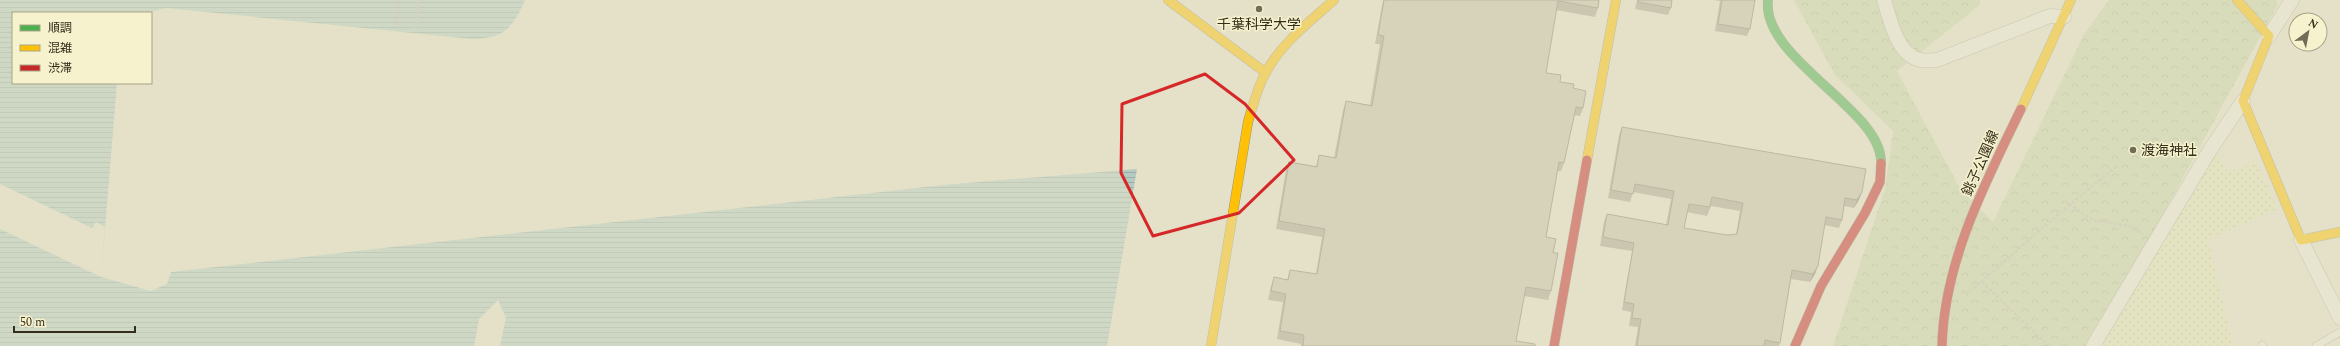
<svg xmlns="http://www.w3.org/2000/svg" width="2340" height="346" font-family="Spectral,'Noto Sans JP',serif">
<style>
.farmland{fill:url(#farmland-dots)}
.forest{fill:url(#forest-crowns)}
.water{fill:url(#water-rules)}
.pier{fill:#e4e1c8}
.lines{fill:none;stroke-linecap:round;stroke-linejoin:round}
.lane-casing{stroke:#a8a492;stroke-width:8}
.street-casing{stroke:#a8a492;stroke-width:15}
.fast-casing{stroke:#989382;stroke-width:10}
.slow-casing{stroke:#989382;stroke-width:10}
.jam-casing{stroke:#989382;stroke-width:10}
.path{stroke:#c3c0b1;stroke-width:2.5;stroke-dasharray:3 2;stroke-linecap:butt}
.lane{stroke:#ebe9da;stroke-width:7}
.street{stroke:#ebe9da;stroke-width:14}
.fast{stroke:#4caf50;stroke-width:9}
.slow{stroke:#ffc107;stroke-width:9}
.jam{stroke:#c62828;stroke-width:9}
.wall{fill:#aba491;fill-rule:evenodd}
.shaded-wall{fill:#8b8676}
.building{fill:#c7bfa9;stroke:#8b8676;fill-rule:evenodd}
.marked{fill:none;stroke:#d62828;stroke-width:3;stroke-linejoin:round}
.poi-dot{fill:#726c58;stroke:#f6f2cd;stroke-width:1.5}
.labels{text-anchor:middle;stroke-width:3;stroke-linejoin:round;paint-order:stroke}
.poi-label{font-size:14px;fill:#352d1b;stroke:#f6f2cd}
.street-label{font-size:14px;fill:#352d1b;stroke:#f6f2cd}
</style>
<defs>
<pattern id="farmland-dots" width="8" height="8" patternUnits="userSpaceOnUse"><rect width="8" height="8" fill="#e3e3b8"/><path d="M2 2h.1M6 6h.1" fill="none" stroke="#c3c39e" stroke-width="1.8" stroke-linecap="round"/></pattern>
<pattern id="forest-crowns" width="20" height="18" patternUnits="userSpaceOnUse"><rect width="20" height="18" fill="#cdd5aa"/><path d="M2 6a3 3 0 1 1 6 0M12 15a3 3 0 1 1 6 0" fill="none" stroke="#b1b792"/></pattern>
<pattern id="water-rules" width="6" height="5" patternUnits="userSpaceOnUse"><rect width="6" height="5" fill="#b5cac0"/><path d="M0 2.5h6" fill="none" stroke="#9caea4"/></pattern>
</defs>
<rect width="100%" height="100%" fill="#e4e1c8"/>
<polygon class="farmland" points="2217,153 2227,173 2255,162 2278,209 2208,239 2233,346 2099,346"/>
<polygon class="forest" points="1794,0 1980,0 1980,5 1897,71 1959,187 1993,222 2084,34 2109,0 2276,0 2278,4 2091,346 1833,346 1885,189 1893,131 1835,75"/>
<path class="water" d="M0 0H525C512 29 504 38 472 39L166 8 147 13H13V83H117L101 277 151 291 167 284 171 272 943 185 1137 169 1107 346H0Z"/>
<g class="pier">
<polygon points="0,184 92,228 96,222 105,227 101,277 0,229"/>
<polygon points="498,300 506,318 500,346 474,346 479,319"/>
</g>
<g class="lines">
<g class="lane-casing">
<g id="lane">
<polyline points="2262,345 2263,346"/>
<polyline points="2316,346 2340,332"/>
</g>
</g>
<g class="street-casing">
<g id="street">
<path d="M1884 0C1890 19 1897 56 1921 60 1926 61 1932 60 1937 60L2050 16 2064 17"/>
<polyline points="2269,36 2292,0"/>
<polyline points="2301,240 2340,318"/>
<polyline points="2093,346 2210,150 2243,101"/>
</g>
</g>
<g class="fast-casing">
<path id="fast" d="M1768 0C1761 59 1883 110 1881 163"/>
</g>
<g class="slow-casing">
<g id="slow">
<polyline points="1168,0 1266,73"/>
<polyline points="2237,0 2269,36 2243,101 2301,240 2340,232"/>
<polyline points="2021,109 2071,0"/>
<polyline points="1587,160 1616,0"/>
<path d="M1211 346 1248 122C1253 105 1257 88 1266 72 1282 43 1309 22 1334 0"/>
</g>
</g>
<g class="jam-casing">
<g id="jam">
<polyline points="1554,346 1587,160"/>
<polyline points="1795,346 1821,286 1865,213 1880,182 1881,163"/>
<path d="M1942 346C1944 262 1985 183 2021 109"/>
</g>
</g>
<g class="path">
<polyline points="396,26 399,0"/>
<polyline points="415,29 419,0"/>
<polyline points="2069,204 2093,220 2129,226 2143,234"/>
<polyline points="1982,282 2049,346"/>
<polyline points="1966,295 2055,217 2118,165"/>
</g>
<use href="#lane" class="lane"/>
<use href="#street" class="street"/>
<use href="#fast" class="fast"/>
<use href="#slow" class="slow"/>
<use href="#jam" class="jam"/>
</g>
<g class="wall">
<polygon points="1383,0 1599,0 1598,8 1595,17 1556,10 1546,73 1560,82 1573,88 1583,108 1580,116 1574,115 1564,163 1561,171 1557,171 1546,237 1553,253 1551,291 1548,300 1524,296 1516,341 1535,346 1301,346 1301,344 1277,339 1283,302 1268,300 1271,286 1274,277 1287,280 1290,270 1316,274 1322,237 1276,229 1286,170 1289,162 1316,166 1319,155 1334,158 1343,110 1346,101 1370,105 1380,44 1375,44"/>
<polygon points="1637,0 1672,0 1671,8 1668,15 1635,9"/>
<polygon points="1714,0 1755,0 1750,29 1747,36 1715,31 1720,1"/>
<path d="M1622 127 1862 192 1854 208 1844 206 1842 220 1839 228 1824 225 1815 274 1810 282 1791 279 1779 346H1635L1638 327 1629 326 1631 312 1622 310 1632 251 1600 246 1604 222 1607 214 1666 225 1671 199 1633 192 1630 202 1608 198 1619 135ZM1711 206 1740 211 1736 234 1727 235 1684 228 1687 212 1707 216Z"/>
</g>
<g class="shaded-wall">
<polygon points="1862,192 1859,200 1854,208 1857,200"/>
<polygon points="1818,266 1815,274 1810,282 1813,274"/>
</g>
<g class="building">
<polygon points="1384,0 1599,0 1598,8 1558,1 1546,73 1561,75 1560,82 1574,84 1573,88 1586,91 1583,108 1576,107 1564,163 1559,162 1546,237 1556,239 1553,253 1558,253 1551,291 1526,287 1516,341 1535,344 1535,346 1303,346 1304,335 1280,331 1286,294 1271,291 1274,277 1288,280 1290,270 1317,274 1325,229 1279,221 1289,162 1317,167 1319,155 1336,158 1346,101 1372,106 1384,36 1378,35"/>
<polygon points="1638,0 1672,0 1671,8 1638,2"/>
<polygon points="1722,0 1755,0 1750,29 1718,24"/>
<path d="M1622 127 1866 169 1862 192 1857 200 1845 198 1842 220 1826 217 1818 266 1813 274 1792 270 1780 343 1765 340 1764 346H1637L1641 319 1632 318 1634 304 1624 302 1634 243 1603 237 1607 214 1668 225 1674 191 1635 184 1633 194 1611 190ZM1712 197 1743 203 1737 234 1727 235 1684 228 1689 204 1710 207Z"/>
</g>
<path d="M0 0H2340V346H0ZM1205 74 1245 104 1294 160 1239 213 1153 236 1121 173 1122 104Z" fill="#e4e1c8" fill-opacity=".55" fill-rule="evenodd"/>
<path class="marked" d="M1205 74 1245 104 1294 160 1239 213 1153 236 1121 173 1122 104Z"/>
<g class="poi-dot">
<circle cx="1259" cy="9" r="4"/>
<circle cx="2133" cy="150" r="4"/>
</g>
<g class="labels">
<g class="poi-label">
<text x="1259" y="29">千葉科学大学</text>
<text x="2141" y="155" text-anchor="start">渡海神社</text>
</g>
<g class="street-label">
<text transform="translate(1980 163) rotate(-66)" y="5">銚子公園線</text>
</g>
</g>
<rect x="12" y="12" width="140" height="72" fill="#f6f2cd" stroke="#a9a386"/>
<rect x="20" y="25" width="20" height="6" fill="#4caf50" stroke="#a9a386"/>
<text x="48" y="32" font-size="12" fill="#352d1b">順調</text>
<rect x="20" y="45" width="20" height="6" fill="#ffc107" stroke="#a9a386"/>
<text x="48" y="52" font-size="12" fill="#352d1b">混雑</text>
<rect x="20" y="65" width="20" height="6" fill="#c62828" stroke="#a9a386"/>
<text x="48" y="72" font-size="12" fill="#352d1b">渋滞</text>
<g transform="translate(2308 32) rotate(32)"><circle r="19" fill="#f6f2cd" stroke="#a9a386"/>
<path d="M0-3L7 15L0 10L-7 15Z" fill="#726c58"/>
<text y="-6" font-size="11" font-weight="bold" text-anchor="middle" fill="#352d1b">N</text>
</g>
<path d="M14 326v6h121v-6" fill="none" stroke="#352d1b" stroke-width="2"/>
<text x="20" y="326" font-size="12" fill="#352d1b" stroke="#f6f2cd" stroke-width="3" paint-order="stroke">50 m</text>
</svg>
